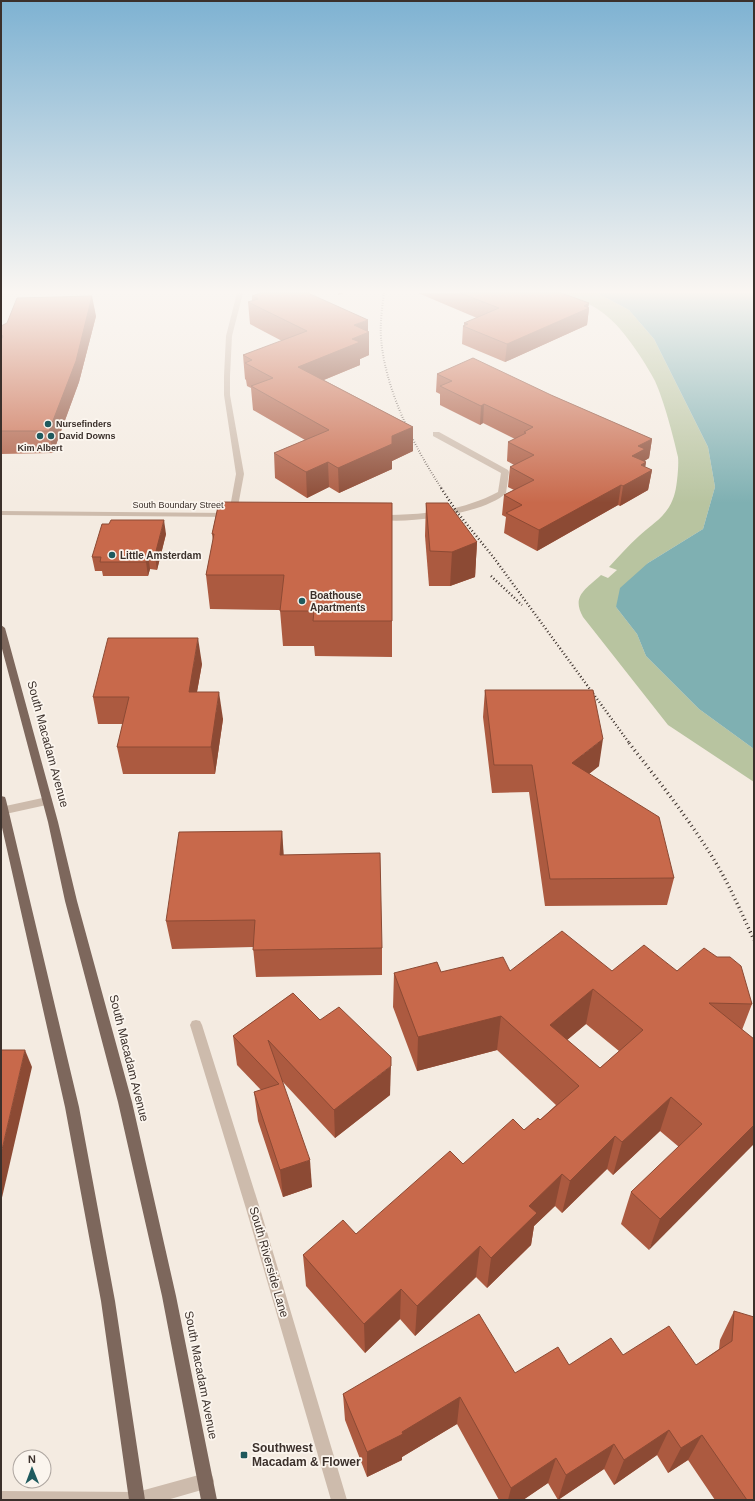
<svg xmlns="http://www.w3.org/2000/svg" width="755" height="1501" font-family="Helvetica,sans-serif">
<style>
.green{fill:#b8c4a0}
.water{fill:#7fb0b2}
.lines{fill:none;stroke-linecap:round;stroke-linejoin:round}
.minor{fill:#cdbbac;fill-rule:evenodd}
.primary{fill:#7d675c;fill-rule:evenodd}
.rail-far2{stroke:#3b302b;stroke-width:2;stroke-dasharray:0.5 2;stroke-linecap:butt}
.rail-far1{stroke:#3b302b;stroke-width:2.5;stroke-dasharray:1 2.5;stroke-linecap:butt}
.rail{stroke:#3b302b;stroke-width:3.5;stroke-dasharray:1 3.5;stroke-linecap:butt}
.wall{fill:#ac5a40;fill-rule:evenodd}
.shaded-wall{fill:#8c4a34}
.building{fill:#c8694b;stroke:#8c4a34;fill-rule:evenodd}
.poi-dot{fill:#1f5a5e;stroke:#fbf5ee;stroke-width:1.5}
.labels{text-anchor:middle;stroke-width:3.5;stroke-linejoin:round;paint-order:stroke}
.far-poi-label{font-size:9px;font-weight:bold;fill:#3b302b;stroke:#fbf5ee;text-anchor:start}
.far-street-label{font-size:9px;fill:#3b302b;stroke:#fbf5ee}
.poi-label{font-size:10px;font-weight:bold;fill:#3b302b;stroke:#fbf5ee;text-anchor:start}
.near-street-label{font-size:12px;fill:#3b302b;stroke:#fbf5ee}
.near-poi-label{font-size:12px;font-weight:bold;fill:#3b302b;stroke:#fbf5ee;text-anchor:start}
</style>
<rect width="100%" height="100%" fill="#f4ebe1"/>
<path class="green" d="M560 293H597L629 310 654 339 708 447 715 487 703 529 648 563 616 607 637 634 646 656 699 709 754 749V782L668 725 583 617C571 596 586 589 601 575L608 578 617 570 609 567C619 556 628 546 639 536 654 522 667 517 674 496 677 488 679 465 678 457 673 435 664 401 655 381 645 362 624 330 608 317 595 305 577 298 560 293Z"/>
<polygon class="water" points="597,293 754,293 754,749 699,709 646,656 637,634 616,607 620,588 648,563 703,529 715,487 708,447 654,339 629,310"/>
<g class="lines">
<g class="minor">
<polygon points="237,293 243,293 232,336 230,376 230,395 244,474 236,517 1,515 1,511 229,513 236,474 224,395 224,376 226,336"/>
<path d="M433 432H439L508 470 509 472 506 493C485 514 404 525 376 519V515H379C421 515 460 512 498 492L501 473 433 436Z"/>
<polygon points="47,797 51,798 52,801 51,804 1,815 1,807"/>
<polygon points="196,1020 200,1021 202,1025 261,1212 347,1500 331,1500 247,1212 190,1025 192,1021"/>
<polygon points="206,1473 212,1475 214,1481 212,1487 167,1500 1,1500 1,1491 137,1492"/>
</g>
<g class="primary">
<polygon points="1,625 5,628 58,822 77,901 132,1102 176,1296 217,1500 201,1500 162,1296 118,1102 65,901 48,822 1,645"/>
<polygon points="1,796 5,797 6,800 79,1107 115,1301 145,1500 129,1500 101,1301 65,1107 1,823"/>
</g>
<path class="rail-far2" d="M384 293C382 308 380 323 381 338 385 390 414 447 442 489"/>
<g class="rail-far1">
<polyline points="441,488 457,512 494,558 630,744"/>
<polyline points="491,576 522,605"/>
</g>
<path class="rail" d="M629 743C658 780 688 818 713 858 729 884 741 912 754 940"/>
</g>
<g class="wall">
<polygon points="418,293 561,293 589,303 588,307 589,308 587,325 505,362 462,344 463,326 464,326 464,323 477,318"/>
<polygon points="252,296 369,332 369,355 360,359 360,365 324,380 413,427 413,451 392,461 392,469 339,493 329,487 307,498 275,478 274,453 305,440 253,410 251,388 247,386 246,380 245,379 243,355 282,341 250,324 248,302 252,301"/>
<polygon points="96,316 79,382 53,453 1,454 1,326"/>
<polygon points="437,374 551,395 652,439 649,458 644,461 646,462 645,467 652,470 648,490 620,506 618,505 537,551 504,533 506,517 502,515 504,495 514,490 508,487 510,467 514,465 507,461 508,442 515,439 483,423 480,425 440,405 440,394 436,392"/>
<polygon points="219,502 392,621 392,657 315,656 314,646 283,646 280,610 210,609 206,575 213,541 212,534"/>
<polygon points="426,503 477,542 475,577 450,586 429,586 425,536"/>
<polygon points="166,534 157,570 150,569 148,576 103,576 102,571 95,571 92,557"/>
<polygon points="202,664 197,692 223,719 215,774 123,774 117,747 123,724 98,724 93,697"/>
<polygon points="485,690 599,766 589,774 674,878 667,905 545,906 529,792 492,793 483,717"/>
<polygon points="282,831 283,855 382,948 382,975 256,977 253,947 172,949 166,921"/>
<path d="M510 971H677L752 1004 742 1030 649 1250 621 1224 631 1192 679 1147 660 1131 613 1175 607 1169 562 1213 555 1206 534 1226 531 1245 487 1288 476 1277 415 1336 400 1319 365 1353 306 1286 303 1255 356 1234 463 1164 524 1130 540 1120 556 1105 497 1050 417 1071 393 1007 394 973 441 972ZM586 1024 619 1051 600 1068 567 1040Z"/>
<polygon points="293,993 390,1095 335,1138 282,1081 312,1187 283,1197 258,1121 254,1092 261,1090 237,1065 233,1036"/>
<polygon points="734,1311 754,1500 715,1500 688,1460 668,1473 657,1455 614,1485 604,1469 558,1500 548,1483 523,1500 499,1500 457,1424 402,1457 402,1460 367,1477 345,1420 343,1394 515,1373 569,1365 623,1355 696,1365 719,1349 720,1340"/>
</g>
<g class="shaded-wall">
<polygon points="338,293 344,293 338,295"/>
<polygon points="92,296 96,316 79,382 53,453 49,431"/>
<polygon points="589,303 588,308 589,308 587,325 505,362 507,344"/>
<polygon points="368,320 368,333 369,332 369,355 360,359 360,365 299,390 298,367 354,325"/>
<polygon points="484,404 483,423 480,425 481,406"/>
<polygon points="413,427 413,451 392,461 392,469 339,493 338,468 392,436"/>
<polygon points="652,439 649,458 643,462 646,462 644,474 652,470 648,490 620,506 623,486 632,456 638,446"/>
<polygon points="328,462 329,487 307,498 306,472"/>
<polygon points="621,485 618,505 537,551 539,530"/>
<polygon points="164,520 166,534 157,570 155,555"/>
<polygon points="477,542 475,577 450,586 452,552"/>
<polygon points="148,555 150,569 148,576 146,562"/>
<polygon points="198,638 202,664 192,719 189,692"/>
<polygon points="219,692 223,719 215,774 211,747"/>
<polygon points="603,739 599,766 568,790 572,763"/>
<polygon points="282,831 284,858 280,855"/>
<polygon points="593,989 586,1024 547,1057 550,1025"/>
<polygon points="501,1016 497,1050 417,1071 418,1037"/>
<polygon points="25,1050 32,1067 1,1202 1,1154"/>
<polygon points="391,1066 390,1095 335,1138 334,1110"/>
<polygon points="671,1097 660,1131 613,1175 622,1142"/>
<polygon points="754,1125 754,1144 649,1250 660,1219"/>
<polygon points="615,1136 607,1169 562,1213 570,1181"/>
<polygon points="310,1160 312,1187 283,1197 280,1170"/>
<polygon points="562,1174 555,1206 534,1226 531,1245 487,1288 491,1258 529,1206"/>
<polygon points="480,1246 476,1277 415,1336 417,1306"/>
<polygon points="401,1289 400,1319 365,1353 364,1324"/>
<polygon points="460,1397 457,1424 402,1457 402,1460 367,1477 367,1452 402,1432"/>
<polygon points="669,1430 657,1455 614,1485 624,1460"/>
<polygon points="702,1435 688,1460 668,1473 681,1448"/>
<polygon points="614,1444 604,1469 558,1500 566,1475"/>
<polygon points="556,1458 548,1483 523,1500 508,1500 511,1488"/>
</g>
<g class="building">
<polygon points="260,293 308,293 368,320 354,325 369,332 352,339 360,342 298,367 413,427 392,436 392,444 338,468 328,462 306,472 274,453 329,430 251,386 273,378 245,363 252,360 243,355 307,331 248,302 258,299 252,296"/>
<polygon points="460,293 561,293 589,303 584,306 589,308 507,344 463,326 468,324 464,323 499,308"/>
<polygon points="92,296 76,361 49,431 1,431 1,340 3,336 1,334 1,326 7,323 17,298"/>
<polygon points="473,358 551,395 652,439 638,446 645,449 632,456 646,462 641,465 652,470 623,486 621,485 539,530 506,513 522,505 504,495 534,480 510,467 534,455 508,442 526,433 524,432 533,427 484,404 481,406 440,386 452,381 437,374"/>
<polygon points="219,502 392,503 392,621 313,621 314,611 280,611 284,575 206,575 214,534 212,534"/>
<polygon points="426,503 448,503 477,542 452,552 430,551"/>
<polygon points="111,520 164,520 155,555 148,555 146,562 100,562 101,557 92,557 102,524 109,524"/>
<polygon points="108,638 198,638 189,692 219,692 211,747 117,747 129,697 93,697"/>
<polygon points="485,690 593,690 603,739 572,763 659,817 674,878 550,879 532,765 494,765"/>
<polygon points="282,831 280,855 380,853 382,948 253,950 255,920 166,921 179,832"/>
<path d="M562 931 612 971 644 945 677 971 704 948 717 957H730L741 966 752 1004 709 1003 754 1039V1125L660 1219 631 1192 702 1124 671 1097 622 1142 615 1136 570 1181 562 1174 529 1206 537 1213 491 1258 480 1246 417 1306 401 1289 364 1324 303 1255 343 1220 356 1234 450 1151 463 1164 513 1119 524 1130 538 1118 540 1120 579 1086 501 1016 418 1037 394 973 437 962 441 972 503 957 510 971ZM593 989 643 1030 600 1068 550 1025Z"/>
<polygon points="293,993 320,1020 339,1007 391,1057 391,1066 334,1110 268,1040 310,1160 280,1170 254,1092 279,1084 233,1036"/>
<polygon points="1,1050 25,1050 1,1154"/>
<polygon points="734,1311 754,1317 754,1500 747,1500 702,1435 681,1448 669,1430 624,1460 614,1444 566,1475 556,1458 511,1488 460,1397 402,1432 403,1434 367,1452 343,1394 479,1314 515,1373 558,1347 569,1365 611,1338 623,1355 669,1326 696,1365 732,1341"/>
</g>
<linearGradient id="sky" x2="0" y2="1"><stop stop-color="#7eb2d2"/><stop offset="0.58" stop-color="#faf6f2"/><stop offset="1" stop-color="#faf6f2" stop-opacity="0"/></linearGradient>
<rect width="755" height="503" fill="url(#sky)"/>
<g class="poi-dot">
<circle cx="48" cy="424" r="4"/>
<circle cx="40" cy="436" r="4"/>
<circle cx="51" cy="436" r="4"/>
<circle cx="112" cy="555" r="4"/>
<circle cx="302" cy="601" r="4"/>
<rect x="240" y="1451" width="8" height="8" rx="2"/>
</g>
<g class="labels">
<g class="far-poi-label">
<text x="56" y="427">Nursefinders</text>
<text x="59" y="439">David Downs</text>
<text x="40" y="451" text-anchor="middle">Kim Albert</text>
</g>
<g class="far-street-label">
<text x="178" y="508">South Boundary Street</text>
</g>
<g class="poi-label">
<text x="120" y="559">Little Amsterdam</text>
<text x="310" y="599">Boathouse<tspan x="310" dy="12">Apartments</tspan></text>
</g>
<g class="near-street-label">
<text transform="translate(48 744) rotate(75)" y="4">South Macadam Avenue</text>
<text transform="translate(129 1058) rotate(76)" y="4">South Macadam Avenue</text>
<text transform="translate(269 1262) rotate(74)" y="4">South Riverside Lane</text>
<text transform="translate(201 1375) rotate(79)" y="4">South Macadam Avenue</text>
</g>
<g class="near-poi-label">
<text x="252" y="1452">Southwest<tspan x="252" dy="14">Macadam &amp; Flower</tspan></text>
</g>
</g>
<rect width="755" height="1501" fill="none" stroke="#3b302b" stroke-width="4"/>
<g transform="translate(32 1469) rotate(359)"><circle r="19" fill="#fbf5ee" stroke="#aea6a0"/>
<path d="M0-3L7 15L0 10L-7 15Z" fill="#1f5a5e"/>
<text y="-6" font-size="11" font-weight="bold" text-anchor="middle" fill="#3b302b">N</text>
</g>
</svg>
